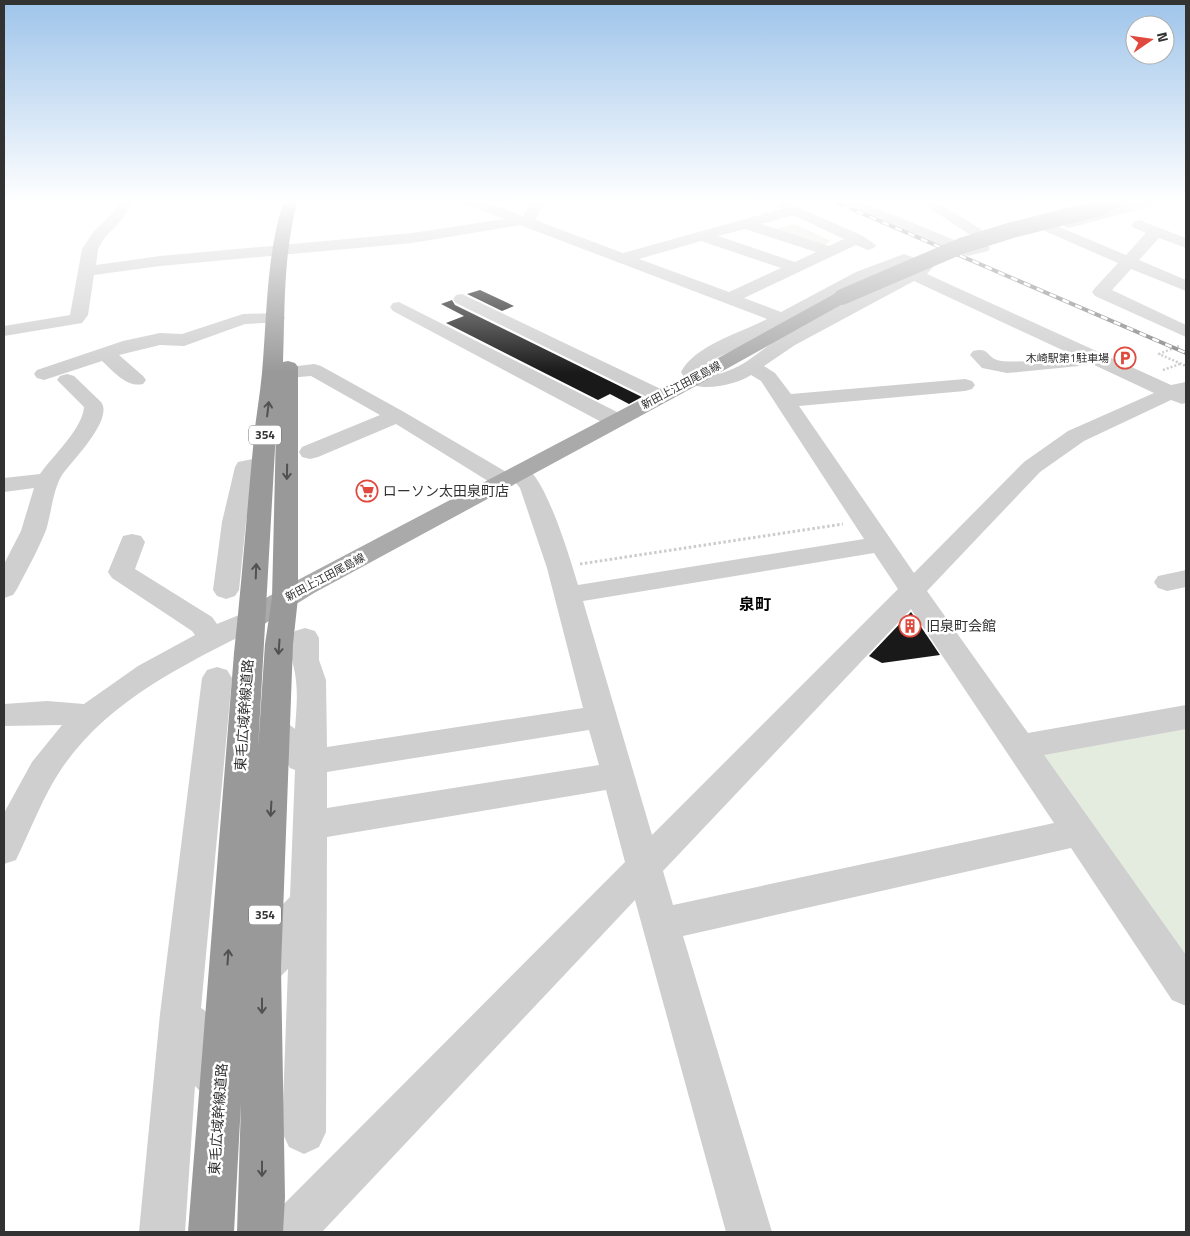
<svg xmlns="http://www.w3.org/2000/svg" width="1190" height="1236" font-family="'Titillium Web','Noto Sans JP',sans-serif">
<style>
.green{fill:#e4ebdf}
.building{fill:#191919}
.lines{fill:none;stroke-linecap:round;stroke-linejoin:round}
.path-far1{stroke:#ccc;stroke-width:2.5;stroke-dasharray:2 2;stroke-linecap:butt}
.path{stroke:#ccc;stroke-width:3;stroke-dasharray:2.5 2.5;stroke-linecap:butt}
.minor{fill:#cfcfcf;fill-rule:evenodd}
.major{fill:#aaa;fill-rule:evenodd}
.highway{fill:#999;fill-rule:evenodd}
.rail-casing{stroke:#878787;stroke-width:4}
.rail{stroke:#fff;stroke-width:2.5;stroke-dasharray:7;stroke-linecap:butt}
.major-bridge{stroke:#aaa;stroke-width:16}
.oneway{stroke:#515151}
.labels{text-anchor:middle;stroke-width:5;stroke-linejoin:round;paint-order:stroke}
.far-poi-label{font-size:11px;fill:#323232;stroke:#fff;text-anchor:end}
.far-street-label{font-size:11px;fill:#323232;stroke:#fff}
.shield{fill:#fff;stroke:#707070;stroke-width:1}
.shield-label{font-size:12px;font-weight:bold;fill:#323232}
.poi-label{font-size:14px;fill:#323232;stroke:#fff;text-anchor:start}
.street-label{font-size:14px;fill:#323232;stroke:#fff}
.quarter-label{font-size:16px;font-weight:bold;fill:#000;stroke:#fff}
</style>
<rect width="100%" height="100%" fill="#fff"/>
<g class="green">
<polygon points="795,224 831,241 822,246 772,230"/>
<polygon points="1186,724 1186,970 1032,751"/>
</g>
<g class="building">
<polygon points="480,290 514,306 502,311 467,294"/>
<polygon points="452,300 455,305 642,397 629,404 610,394 598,400 446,323 464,316 441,304"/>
<polygon points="911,612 940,655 882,663 869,656"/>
</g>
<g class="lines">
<g class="path-far1">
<polyline points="1179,346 1159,354 1186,366"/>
<polyline points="1163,370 1180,364"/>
</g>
<polyline class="path" points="580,564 843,524"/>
<g class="minor">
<path d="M121 200H135L120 222 105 237 98 249 96 265 160 256 412 233 504 219 462 203 460 200H481L523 216 532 200H546L535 220 623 253 781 209 777 205 779 202 784 201 863 236 876 245 874 248 868 250 856 245 744 298 781 312 856 272 904 254 931 264 933 267 927 274 1171 385 1186 382V403L1182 404 1171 400 1084 441 1040 472 927 591 1028 733 1186 705V729L1044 755 1186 955V1006L1172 1000 1071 848 683 936 772 1232H726L635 900 322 1232H267L273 1215 625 862 606 790 327 837 326 1132 319 1147 304 1154 289 1147 282 1132 288 969 276 981 262 986 248 981 243 968 248 955 268 937 277 910 290 897 295 770 290 768 282 754 265 739 260 731 265 723C278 718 285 721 295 729 296 714 298 697 296 681 295 664 285 648 295 631L305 628 315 631 319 638V660L326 680 327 747 583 708 547 568 520 488 515 482 512 486 504 488 496 486 396 424 318 457 310 459 302 457 299 452 302 447 380 415 311 376 288 378 281 376 278 372 281 368 314 364 321 366 404 412 508 473 511 468C516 467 521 465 526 468 546 478 571 561 578 585L864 539 761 381 751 375C738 384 702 393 688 382 685 380 683 375 681 372 695 345 741 333 767 319L520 225 412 243 160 266 94 275 88 315 82 323 4 336V326L70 315 82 249 94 231 110 216ZM793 215 844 239 829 246 761 224ZM745 229 816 252 795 262 718 236ZM701 241 781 268 729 292 639 259ZM904 265 913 268C869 289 823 312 781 337 764 347 748 364 730 370 721 374 708 378 701 372L703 367 712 360 763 336 868 280ZM914 281 1073 355C1054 357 1014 365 997 360 986 356 989 347 973 351L970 355 982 368 1007 373 1079 366 1090 363 1154 393 1068 431 1024 462 914 573 799 406 965 391 972 389 975 385 972 381 965 379 791 394 775 373 764 366 795 345ZM874 553 898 589 652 835 583 601ZM911 609 1054 823 673 905 663 871ZM589 730 599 765 327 808V772Z"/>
<polygon points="837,200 857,200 969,246 982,243 988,245 990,248 988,251 968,256 962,254 936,245 839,203"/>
<polygon points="917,200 934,200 982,230 985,233 982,236 972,236"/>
<polygon points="1139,200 1164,200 1162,203 1069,228 1064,226 1061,223 1064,220"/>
<polygon points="1139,220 1186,238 1186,248 1159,238 1139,260 1186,280 1186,291 1131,269 1112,290 1186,325 1186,337 1095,296 1092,292 1095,288 1118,263 1040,229 1037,226 1040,223 1050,223 1126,255 1146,233 1134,228 1131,225 1134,222"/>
<polygon points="462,294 667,392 670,396 667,400 660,402 653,400 456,303 453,299 456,295"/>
<polygon points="399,302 623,415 626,420 623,425 615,426 607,425 393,311 390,307 393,303"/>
<path d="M276 313 282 314 285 318 282 322 245 324 184 346 160 345 119 355 143 376 146 380 143 384C127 388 113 371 102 361L44 380 37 378 34 374 37 370 123 341 160 333 182 334 243 314Z"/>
<path d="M67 374 74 376 101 402C114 419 73 460 62 475 53 489 51 515 46 530 38 550 27 570 17 589L13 595 4 598V564L21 531 34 488 4 492V478L40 474C52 457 83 428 84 407L57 380 60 376Z"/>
<polygon points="262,457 270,459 273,464 270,469 256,472 246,522 239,590 235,596 226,599 217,596 213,590 222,522 235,467 238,462"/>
<path d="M132 534 141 536 145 542 135 569 212 617 217 624 251 610 261 612 265 619 261 626C189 662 109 699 62 768 43 796 31 829 16 860L4 864V813L32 762 62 725 4 726V704L47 701 84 704 138 666 195 635 192 631 112 578 108 572 123 536Z"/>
<polygon points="1186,570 1186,587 1167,591 1158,588 1154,582 1158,576"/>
<path d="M217 667 227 670 232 678 201 1008C214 1015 214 1034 215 1048L235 1066 241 1081 235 1096 220 1102 205 1096 195 1086 185 1232H139L160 1014 202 678 207 670Z"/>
</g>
<g class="major">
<polygon points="1113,200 1138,200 1136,203 1100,212 1095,211 1093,208 1095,205"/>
<polygon points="842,292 848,293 851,297 848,301 694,387 314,593 261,626 251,628 241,626 237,619 241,612 296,581 680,379 836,293"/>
</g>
<path class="highway" d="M284 200H298C283 252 285 309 283 362L288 361 295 363 298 367V598L293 644 281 968 285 1197 283 1232H237L241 1103 234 1232H188L234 653C242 581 247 509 254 437 256 416 260 395 262 373 267 316 266 255 284 200ZM276 431 272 598 265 644 258 749Z"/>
<g class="rail-casing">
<polyline id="rail" points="831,200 1186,353"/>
</g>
<use href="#rail" class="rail"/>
<polyline class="major-bridge" points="842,297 961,246 1012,230 1100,208"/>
</g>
<defs><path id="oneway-shaft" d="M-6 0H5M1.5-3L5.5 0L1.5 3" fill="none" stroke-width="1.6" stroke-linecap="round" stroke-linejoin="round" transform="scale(1.25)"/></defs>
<g class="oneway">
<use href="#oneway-shaft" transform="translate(268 409) rotate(-83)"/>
<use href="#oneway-shaft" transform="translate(287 472) rotate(91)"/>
<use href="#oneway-shaft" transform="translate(256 571) rotate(-88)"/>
<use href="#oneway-shaft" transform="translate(279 647) rotate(94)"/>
<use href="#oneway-shaft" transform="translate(271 809) rotate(93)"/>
<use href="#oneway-shaft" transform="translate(228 957) rotate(-86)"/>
<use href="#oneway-shaft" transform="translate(262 1006) rotate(90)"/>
<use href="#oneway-shaft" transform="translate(262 1169) rotate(90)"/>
</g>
<linearGradient id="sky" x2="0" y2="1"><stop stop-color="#9ec4ea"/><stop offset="0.54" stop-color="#fff"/><stop offset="1" stop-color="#fff" stop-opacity="0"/></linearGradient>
<rect width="1190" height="373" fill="url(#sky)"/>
<defs>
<g id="parking-ring" transform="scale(1.125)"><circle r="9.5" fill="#fff" stroke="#e04a3e" stroke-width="1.5"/><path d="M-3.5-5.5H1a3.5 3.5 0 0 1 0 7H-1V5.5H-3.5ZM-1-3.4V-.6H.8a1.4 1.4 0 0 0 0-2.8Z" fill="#e04a3e"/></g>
<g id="supermarket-ring" transform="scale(1.125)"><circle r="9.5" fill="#fff" stroke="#e04a3e" stroke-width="1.5"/><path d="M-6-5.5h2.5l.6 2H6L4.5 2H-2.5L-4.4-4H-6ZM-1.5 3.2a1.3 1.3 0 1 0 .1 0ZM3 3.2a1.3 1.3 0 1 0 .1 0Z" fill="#e04a3e"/></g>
<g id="building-ring" transform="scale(1.125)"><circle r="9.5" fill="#fff" stroke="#e04a3e" stroke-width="1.5"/><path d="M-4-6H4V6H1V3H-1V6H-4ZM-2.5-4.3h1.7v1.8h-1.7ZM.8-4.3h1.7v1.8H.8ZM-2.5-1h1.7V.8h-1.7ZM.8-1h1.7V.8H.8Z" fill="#e04a3e"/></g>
</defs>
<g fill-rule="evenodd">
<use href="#parking-ring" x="1125" y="358"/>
<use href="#supermarket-ring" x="367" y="491"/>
<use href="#building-ring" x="910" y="626"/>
</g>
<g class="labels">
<g class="far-poi-label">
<text x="1109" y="362">木崎駅第1駐車場</text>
</g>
<g class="far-street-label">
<text transform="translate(681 385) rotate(-28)" y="4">新田上江田尾島線</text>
<text transform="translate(325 577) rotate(-28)" y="4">新田上江田尾島線</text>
</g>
<g class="shield">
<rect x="249" y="425.5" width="32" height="19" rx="4"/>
<rect x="249" y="905.5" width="32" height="19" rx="4"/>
</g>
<g class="shield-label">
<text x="265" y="439">354</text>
<text x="265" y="919">354</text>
</g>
<g class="poi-label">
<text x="383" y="496">ローソン太田泉町店</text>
<text x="926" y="631">旧泉町会館</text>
</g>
<g class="street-label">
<text transform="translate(244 715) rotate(-86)" y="5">東毛広域幹線道路</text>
<text transform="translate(218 1119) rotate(-86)" y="5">東毛広域幹線道路</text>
</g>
<g class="quarter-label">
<text x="755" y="610">泉町</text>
</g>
</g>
<rect width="1190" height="1236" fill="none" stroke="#323232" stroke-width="10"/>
<g transform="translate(1150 40) rotate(77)"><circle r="24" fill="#ffffff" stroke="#adadad"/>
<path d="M0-4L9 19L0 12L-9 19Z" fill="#e04a3e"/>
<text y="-8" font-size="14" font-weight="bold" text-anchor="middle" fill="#323232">N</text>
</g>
</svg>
